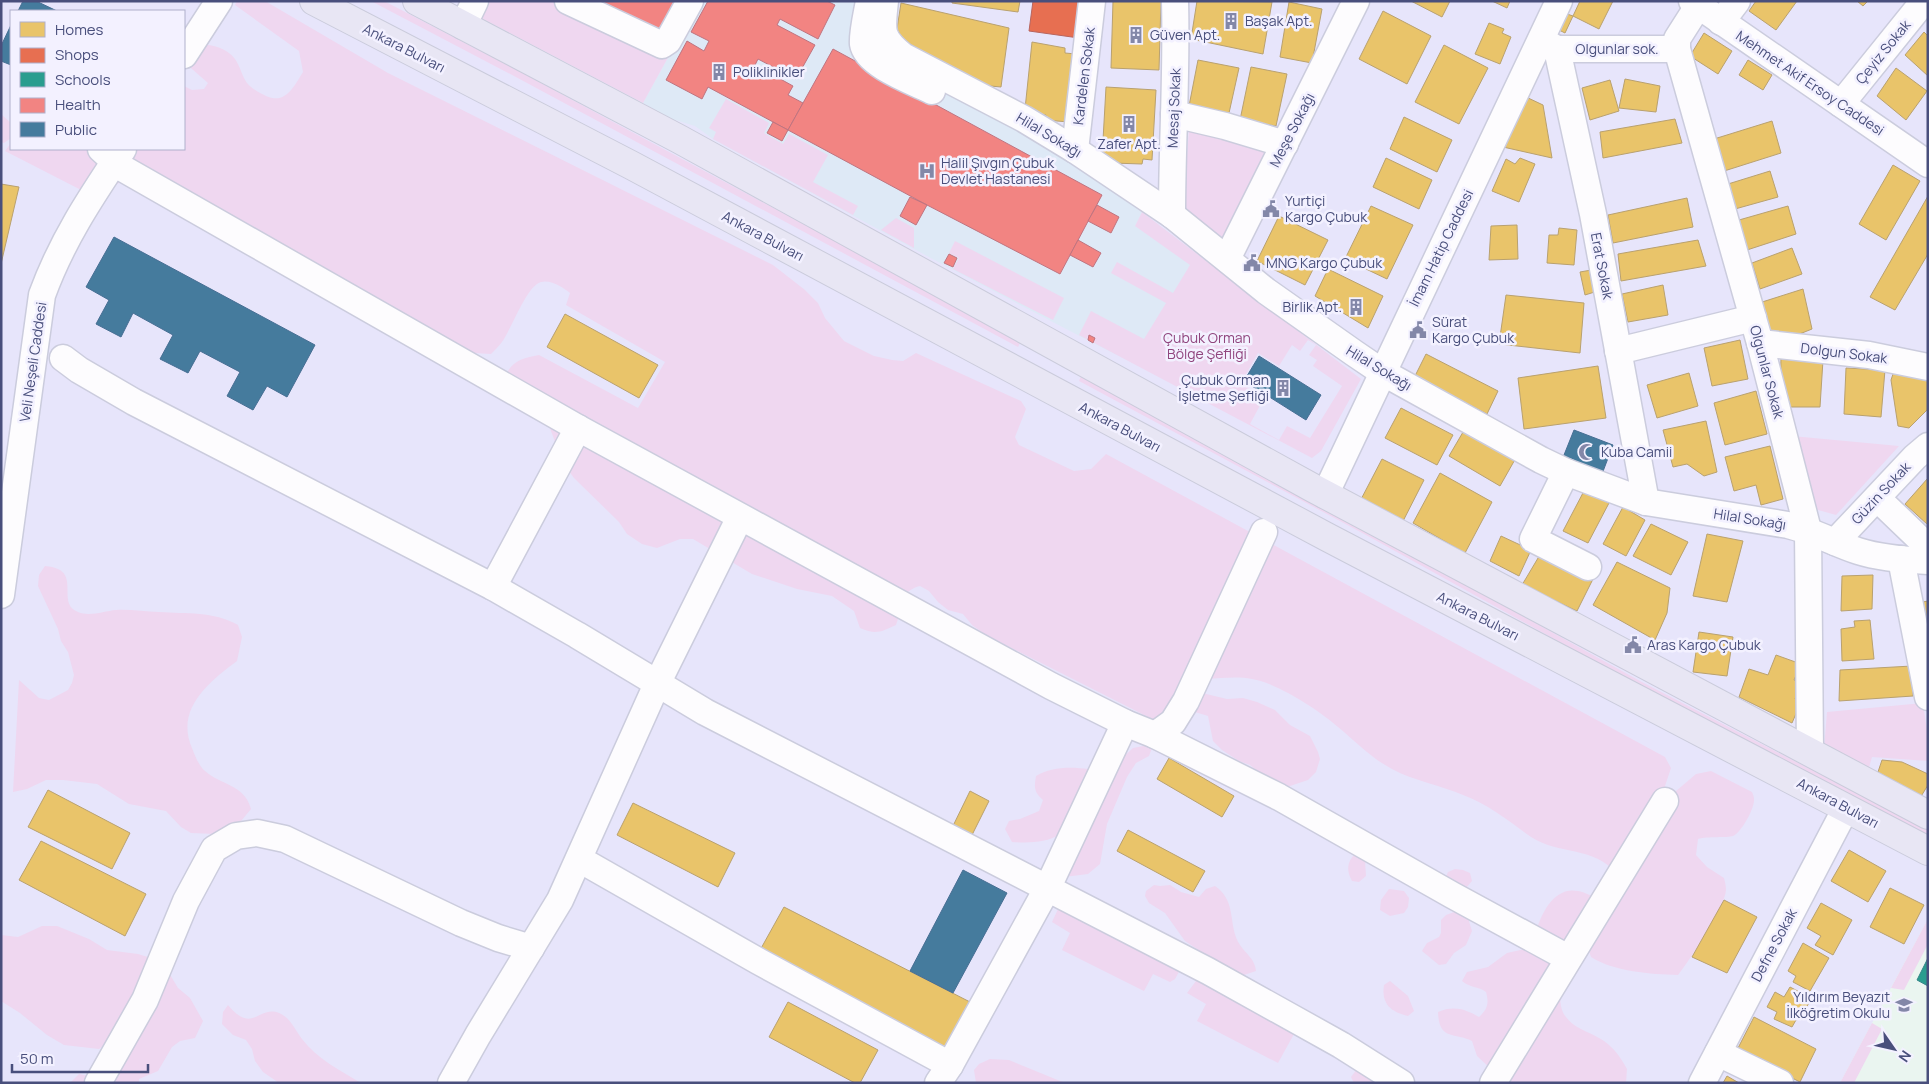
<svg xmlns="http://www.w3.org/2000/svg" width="1929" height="1084" font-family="Manrope,sans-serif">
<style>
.residential{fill:#e7e5fb;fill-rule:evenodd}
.education{fill:#eaf5f0}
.medical{fill:#dee9f6}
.green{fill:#efd7f0;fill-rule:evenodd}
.homes{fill:#e9c46a;stroke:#b9a16f}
.shops{fill:#e76f51;stroke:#b8655e}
.schools{fill:#2a9d8f;stroke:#338689}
.health{fill:#f28482;stroke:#bf7480}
.public{fill:#457b9d;stroke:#466e93}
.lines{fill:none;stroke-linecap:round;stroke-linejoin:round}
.minor-casing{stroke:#cbccdd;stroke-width:29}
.major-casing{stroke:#cacbdb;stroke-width:30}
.minor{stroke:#fdfcfe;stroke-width:26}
.major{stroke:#e8e6f4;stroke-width:28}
.labels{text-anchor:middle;stroke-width:5;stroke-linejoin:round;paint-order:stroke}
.poi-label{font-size:14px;fill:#494f7c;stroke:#f3f1ff;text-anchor:start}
.street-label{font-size:14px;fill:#494f7c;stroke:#f3f1ff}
.park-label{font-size:14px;fill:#90457e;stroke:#f3f1ff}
</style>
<rect width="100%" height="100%" fill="#f0eef9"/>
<path class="residential" d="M1 1H1928V1083H1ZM11 11H184V149H11Z"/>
<polygon class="education" points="1928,919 1928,1083 1840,1083 1872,1023"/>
<polygon class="medical" points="699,1 878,1 872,40 1026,133 1130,203 1206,262 1137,365 1093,343 927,256 713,139 695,126 672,119 643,103"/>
<g class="green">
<path d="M237 1H265L388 73 773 265 805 290 818 303 825 318 844 341 874 356 892 360 903 361 916 353 1021 401 1026 409 1015 437 1019 445 1074 471 1091 469 1106 454 1665 757 1671 768 1663 792 1669 797 1696 774 1711 771 1752 792C1753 794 1754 797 1754 799 1755 808 1741 833 1733 836 1727 838 1708 836 1698 839L1696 855 1707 867 1724 878C1725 882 1726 886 1726 890 1725 907 1690 960 1678 975 1650 974 1615 972 1591 957L1588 948 1553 943 1536 932C1541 914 1554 886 1578 891 1585 892 1591 896 1597 898L1616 874C1596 846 1558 855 1531 837 1510 822 1488 804 1463 795 1440 785 1414 781 1392 769 1371 758 1356 742 1338 727 1319 710 1277 683 1252 679 1238 676 1222 678 1207 679L1202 693 1227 699 1243 698 1257 702 1275 710 1290 725 1310 736 1318 752 1320 759 1316 772 1308 780 1287 787 1261 774 1250 765 1239 761 1222 750 1213 741 1208 716 1195 712 1185 720 1160 723 986 635 972 625 963 614 948 610 938 602 929 591 920 586C899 591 903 608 896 625 881 632 876 635 860 628L854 611 832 596 797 589 752 574 693 539H680L657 548 642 544 627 534 619 522 574 478 563 463 548 423 507 373C513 360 525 358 539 355L638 408 665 362 566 305 570 293C562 287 548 277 537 284 525 292 511 329 502 342 499 346 495 350 491 354L457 352 124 181 98 192H85L5 151 11 143V149H184V86L192 90 204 89 208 83 184 62 201 44C213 45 227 48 235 59 240 66 242 76 247 83 252 89 260 93 266 96 286 105 294 86 303 72L299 51 235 5Z"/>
<polygon points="371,1 384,1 511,67 1021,341 1018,347 514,76"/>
<polygon points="470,1 588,1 676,43 643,103 466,10"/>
<polygon points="726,99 769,123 764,133 783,144 789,134 828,155 813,182 858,206 853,215 713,139 716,132 709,128"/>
<polygon points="1,114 11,123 11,138 4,143 1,142"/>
<polygon points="1189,130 1270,151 1226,240 1183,208"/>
<path d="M1142 212 1361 379 1321 451 1312 458 1079 335 1091 311 1144 339 1166 303 1111 273 1117 262 1173 293 1190 265 1135 226ZM1308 340 1316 345 1309 355 1317 360 1313 366 1342 386 1310 438 1287 426 1279 440 1250 424 1264 398 1241 383 1258 353 1279 366 1292 345 1300 351Z"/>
<polygon points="896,218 914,228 914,248 881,230"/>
<polygon points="955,241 1064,298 1053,320 953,269 959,258 949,253"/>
<polygon points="1081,376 1364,528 1640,681 1928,830 1928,835 1643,688 1366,535 1079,381"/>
<polygon points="1792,436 1899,446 1836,515 1811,508"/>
<path d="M45 566C85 569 54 603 78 612 90 617 104 611 116 610 130 609 145 612 159 612 187 614 213 611 238 625L242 637 237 661C209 682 175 709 192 748 195 756 199 766 205 771 221 785 245 785 251 809L236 827 215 834 191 833 181 827 166 811 129 804 97 784 63 780H46L27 789 13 792 19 680 39 698 49 700 68 690 72 683 74 675 68 652 61 641 58 629 38 586 39 575Z"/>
<polygon points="1923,703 1928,738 1928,761 1872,757 1868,771 1824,749 1827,712"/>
<path d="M1148 745 1152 748 1149 756 1136 763 1127 777 1107 824 1100 864 1088 874 1064 877 1061 834C1045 843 1030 843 1012 842L1005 829 1009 821 1020 819 1039 811 1043 800C1034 792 1034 788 1036 776 1055 764 1085 767 1106 773L1133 748Z"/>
<path d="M1355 854 1365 861 1366 876 1359 882 1352 881C1346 870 1347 862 1355 854Z"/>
<polygon points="1455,869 1463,870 1470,873 1472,881 1466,888 1445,879 1448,872"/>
<path d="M1154 885 1160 886 1170 885 1181 892 1199 897 1206 889 1215 886C1238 902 1227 925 1240 945 1246 954 1255 959 1256 971L1241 976 1211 960 1203 953 1185 941 1165 913 1149 903 1145 896 1146 891Z"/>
<polygon points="1389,889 1404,891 1409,898 1408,907 1404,913 1390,916 1380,910 1381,900"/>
<polygon points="1059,907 1181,968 1175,979 1170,982 1153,974 1144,991 1062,950 1070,933 1052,922"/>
<polygon points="1457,911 1468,918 1472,931 1466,945 1454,953 1446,964 1439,965 1422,951 1427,943 1439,937 1441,933 1441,920 1446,915"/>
<polygon points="1928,919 1928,944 1904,990 1891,988"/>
<polygon points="42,926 57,926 89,939 107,950 138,954 151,958 169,973 178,988 190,998 203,1021 195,1038 180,1041 172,1047 158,1071 139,1079 139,1083 107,1083 110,1040 99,1049 64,1045 47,1035 20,1013 1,1001 1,935 18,937"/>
<path d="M1525 949C1532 953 1549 962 1554 968 1565 982 1555 1004 1566 1017 1574 1028 1587 1031 1599 1038 1612 1045 1620 1056 1627 1069L1626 1083H1492V1070L1477 1056 1472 1041C1454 1032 1439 1041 1438 1012 1453 1005 1466 1009 1479 1017 1488 1009 1489 1003 1486 992 1478 986 1470 988 1462 981L1467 972 1488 967 1507 953Z"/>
<polygon points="1199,977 1286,1025 1294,1034 1278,1063 1197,1021 1206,1004 1187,993"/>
<path d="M1390 981 1408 996 1414 1011 1408 1016C1391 1012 1381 1004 1384 985Z"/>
<path d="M228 1005C253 1035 258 1005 279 1013 291 1018 295 1030 302 1039 317 1059 340 1070 361 1083H279L263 1072 255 1061 252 1049 246 1040 233 1035 222 1024 223 1012Z"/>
<polygon points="1872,1023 1882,1029 1854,1083 1840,1083"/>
<polygon points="990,1059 1009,1060 1065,1083 976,1083 974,1070 979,1064"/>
<polygon points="1357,1069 1384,1083 1354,1083 1351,1077"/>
<polygon points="79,1074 88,1076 91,1083 70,1083"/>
</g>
<g class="homes">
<polygon points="952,1 1020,1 1018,12 952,3"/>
<polygon points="1113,1 1161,1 1159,70 1111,68"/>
<polygon points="1197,1 1272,2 1263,54 1191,39"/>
<polygon points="1411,1 1450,1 1442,17"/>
<polygon points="1492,1 1510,1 1507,8"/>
<polygon points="1580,1 1613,1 1599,29 1573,16"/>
<polygon points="1756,1 1797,1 1776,30 1749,11"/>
<polygon points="1857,1 1868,1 1863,6"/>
<polygon points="1289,2 1322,9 1312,63 1280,57"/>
<polygon points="901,3 1009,28 1001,87 980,85 903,40 897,29"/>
<polygon points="1383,11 1431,36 1407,84 1359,59"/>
<polygon points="1564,13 1573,16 1565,33 1557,29"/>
<polygon points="1489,23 1504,29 1502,33 1511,37 1500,64 1475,54"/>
<polygon points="1924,32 1928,36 1928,76 1905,55"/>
<polygon points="1704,33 1732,51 1718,74 1690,56"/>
<polygon points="1032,42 1065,48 1065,53 1076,54 1069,122 1045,120 1046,115 1034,114 1035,110 1025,109"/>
<polygon points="1444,45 1488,68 1459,124 1415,102"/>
<polygon points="1198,60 1239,68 1229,113 1189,106"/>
<polygon points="1748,60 1772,75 1763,90 1739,75"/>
<polygon points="1251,67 1287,74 1276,126 1240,120"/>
<polygon points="1896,68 1927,91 1906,120 1877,96"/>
<polygon points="1625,79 1660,86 1656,112 1619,108"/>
<polygon points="1610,80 1619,111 1590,120 1582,88"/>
<polygon points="1106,87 1156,90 1152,160 1143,159 1142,164 1112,163 1102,158"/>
<polygon points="1526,97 1543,105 1552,158 1503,147"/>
<polygon points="1404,117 1452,140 1437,172 1390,149"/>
<polygon points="1675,119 1682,143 1603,158 1600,132"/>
<polygon points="1772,121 1781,153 1721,172 1714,139"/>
<polygon points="1386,158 1432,180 1419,209 1373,187"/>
<polygon points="1520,158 1535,164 1519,202 1492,191 1506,159 1515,164"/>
<polygon points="1893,165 1920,181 1886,240 1859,224"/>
<polygon points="1770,171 1778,197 1735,209 1728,184"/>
<polygon points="1,184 19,187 1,264"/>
<polygon points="1928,196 1928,254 1895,310 1870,297"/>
<polygon points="1687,198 1693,227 1613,243 1608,215"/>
<polygon points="1371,206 1413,225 1387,279 1345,259"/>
<polygon points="1788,206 1796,234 1747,250 1739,220"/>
<polygon points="1279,216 1328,240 1305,285 1257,261"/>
<polygon points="1517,225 1518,259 1489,260 1491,226"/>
<polygon points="1559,228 1577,230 1574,265 1547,263 1549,235 1558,235"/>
<polygon points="1698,240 1706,266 1621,281 1618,254"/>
<polygon points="1792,248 1802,274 1760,289 1752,263"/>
<polygon points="1328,269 1383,296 1368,328 1315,296"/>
<polygon points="1597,269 1601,290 1585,295 1580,272"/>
<polygon points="1663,285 1668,315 1628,322 1622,294"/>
<polygon points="1803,289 1812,329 1792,337 1765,333 1759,303"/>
<polygon points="1506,295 1584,303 1580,353 1499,344"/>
<polygon points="565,314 658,365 639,398 547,347"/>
<polygon points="1740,340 1748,379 1712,386 1704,348"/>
<polygon points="1426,354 1498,391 1487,414 1415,376"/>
<polygon points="1781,357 1823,360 1820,407 1780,407"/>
<polygon points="1598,366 1606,418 1524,429 1518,378"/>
<polygon points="1846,368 1885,370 1881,417 1844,414"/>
<polygon points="1894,371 1928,379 1928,409 1909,428 1898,426 1891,380"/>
<polygon points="1689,373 1698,406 1657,418 1647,385"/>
<polygon points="1756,391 1767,434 1725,445 1714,403"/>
<polygon points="1401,408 1453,435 1437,465 1385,438"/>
<polygon points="1706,421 1717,472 1704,476 1687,464 1673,467 1663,430"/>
<polygon points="1466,427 1517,456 1500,486 1449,456"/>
<polygon points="1770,446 1783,499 1761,505 1756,485 1734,491 1725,457"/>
<polygon points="1382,459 1424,480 1399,529 1357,507"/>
<polygon points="1440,473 1492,502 1465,553 1413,523"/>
<polygon points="1928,478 1928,525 1905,504"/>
<polygon points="1584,491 1609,503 1588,543 1563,531"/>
<polygon points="1623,507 1645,520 1626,556 1603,544"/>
<polygon points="1651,524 1688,542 1671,575 1633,556"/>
<polygon points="1707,534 1743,541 1727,602 1693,596"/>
<polygon points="1501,536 1531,550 1519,576 1490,561"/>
<polygon points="1544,548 1595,575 1577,611 1522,585"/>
<polygon points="1617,562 1670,588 1667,613 1655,640 1593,605"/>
<polygon points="1873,575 1872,609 1841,611 1842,576"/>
<polygon points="1928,601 1928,651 1917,603"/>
<polygon points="1870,620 1874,659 1842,661 1841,629 1855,627 1854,621"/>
<polygon points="1699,632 1733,637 1727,676 1693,672"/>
<polygon points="1776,655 1801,664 1794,680 1802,683 1795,699 1801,702 1792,723 1739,697 1749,669 1768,675"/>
<polygon points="1912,666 1913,696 1839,701 1840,670"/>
<polygon points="1169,758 1234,796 1222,817 1157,779"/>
<polygon points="1882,760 1902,762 1928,774 1928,785 1920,798 1877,775"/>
<polygon points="48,790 130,833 112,869 28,827"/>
<polygon points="970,791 989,801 970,839 951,830"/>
<polygon points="633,803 735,853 718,887 617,835"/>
<polygon points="1128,830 1205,871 1193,892 1117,851"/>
<polygon points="41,841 146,894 125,936 19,880"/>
<polygon points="1849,850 1886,871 1868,902 1831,881"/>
<polygon points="1890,888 1924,905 1904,944 1870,927"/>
<polygon points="1724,900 1757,917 1727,973 1692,957"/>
<polygon points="1821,903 1852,920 1833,955 1815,945 1821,936 1807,928"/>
<polygon points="784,907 972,1003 948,1049 759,952"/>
<polygon points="1803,943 1829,958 1810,991 1793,982 1796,976 1788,971"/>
<polygon points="1790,987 1811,998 1803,1015 1800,1013 1792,1027 1774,1019 1777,1012 1767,1007 1775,992 1784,997"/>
<polygon points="788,1002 878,1050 860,1083 855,1083 769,1037"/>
<polygon points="1754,1017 1816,1049 1800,1082 1737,1050"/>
<polygon points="1727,1076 1739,1083 1723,1083"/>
</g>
<polygon class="shops" points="1033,1 1084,1 1079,38 1029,31"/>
<polygon class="schools" points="1928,958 1928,986 1917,980"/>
<g class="health">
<polygon points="599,1 675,1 661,31"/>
<polygon points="708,1 827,1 835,5 818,39 780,19 777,25 815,45 796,79 758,59 755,65 793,86 788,95 803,103 788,130 708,87 702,99 666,80 687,41 704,51 709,41 691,32"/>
<polygon points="833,49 1102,195 1060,274 927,205 788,130"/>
<polygon points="773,122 788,130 782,141 767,133"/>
<polygon points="910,197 927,205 916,225 900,216"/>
<polygon points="1097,205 1119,217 1111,233 1088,221"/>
<polygon points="1078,240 1101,253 1093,267 1070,255"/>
<polygon points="949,254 957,258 953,267 944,263"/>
<polygon points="1089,335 1095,338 1093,343 1088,340"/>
</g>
<g class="public">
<polygon points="23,1 36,1 57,11 18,11"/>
<polygon points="11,25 11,65 1,61 1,46"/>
<polygon points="114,237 315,345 287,397 267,386 253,410 227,396 240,372 200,351 188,373 160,359 173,335 133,313 121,337 96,324 109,300 86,287"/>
<polygon points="1259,356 1321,395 1306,420 1244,381"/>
<polygon points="1574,430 1613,445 1602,474 1562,460"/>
<polygon points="963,870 1007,893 953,993 910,971"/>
</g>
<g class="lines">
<g class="minor-casing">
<g id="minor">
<polyline points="568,1 662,45 668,41 690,1"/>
<path d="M869 1C867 13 862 33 863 44 866 65 914 82 932 91"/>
<path d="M885 1C882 30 879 37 903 56L1024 119 1075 150 1172 215 1266 291 1354 353 1382 372 1541 460 1566 472 1646 502 1788 525C1813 531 1834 543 1858 551 1880 558 1905 560 1928 561"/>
<polyline points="1692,1 1928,164"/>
<polyline points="1698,6 1677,39 1677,49 1760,343 1808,530 1810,752"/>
<polyline points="1721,22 1737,1"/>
<polyline points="463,26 475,1"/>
<polyline points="1541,40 1557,49 1593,214 1646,502"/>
<polyline points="1557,49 1677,49"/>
<polyline points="184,55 219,1"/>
<polyline points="1841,104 1924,1"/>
<polyline points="1174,114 1225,126 1285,144"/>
<polyline points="101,149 122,168 578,428 1051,686 1125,723 1155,735 1173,722 1186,701 1264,532"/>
<polyline points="1075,150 1092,1"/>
<path d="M1172 215C1172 144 1177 73 1175 1"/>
<polyline points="1227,259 1356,1"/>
<polyline points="1760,343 1869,355 1928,367"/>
<polyline points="1618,351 1753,318"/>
<polyline points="63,358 79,370 134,402 493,587 577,635 705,712 1208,971 1341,1045 1401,1083"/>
<polyline points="1566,472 1533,539 1588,567"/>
<polyline points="1325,495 1559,1"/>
<polyline points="1877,498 1928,547"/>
<polyline points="1835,542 1915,457 1928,446"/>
<polyline points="1901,559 1928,697"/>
<polyline points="493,587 578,428"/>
<path d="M1 595 42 295C62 240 91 197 123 149"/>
<polyline points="1155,735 1279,797 1452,895 1568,958"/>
<polyline points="579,859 758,961 950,1065"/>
<polyline points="1718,1053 1780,1083"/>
<polyline points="98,1083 145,1000 186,901 214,849 236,836 257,833 285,839 461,923 498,938 531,948"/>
<polyline points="451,1083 478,1035 560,900 657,684 740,517"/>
<polyline points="938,1083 950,1065 1048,887 1125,723"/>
<polyline points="1493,1083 1665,801"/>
<polyline points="1702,1083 1846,808"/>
</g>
</g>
<g class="major-casing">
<g id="major">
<polyline points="314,1 631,165 1327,537 1928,851"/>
<polyline points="417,1 679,139 1313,488 1928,815"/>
</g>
</g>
<use href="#minor" class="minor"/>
<use href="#major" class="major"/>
</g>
<defs>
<g id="building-bare" transform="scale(1.35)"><path d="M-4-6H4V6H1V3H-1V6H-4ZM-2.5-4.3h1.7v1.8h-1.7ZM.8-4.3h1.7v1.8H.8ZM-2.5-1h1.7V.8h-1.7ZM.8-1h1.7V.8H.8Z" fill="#8387a8" stroke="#f3f1ff" stroke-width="2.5" paint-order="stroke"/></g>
<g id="hospital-bare" transform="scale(1.35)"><path d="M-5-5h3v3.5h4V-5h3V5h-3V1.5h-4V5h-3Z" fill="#8387a8" stroke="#f3f1ff" stroke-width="2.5" paint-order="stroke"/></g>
<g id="civic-bare" transform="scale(1.35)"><path d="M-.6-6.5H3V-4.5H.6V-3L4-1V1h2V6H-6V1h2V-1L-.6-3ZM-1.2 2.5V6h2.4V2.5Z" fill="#8387a8" stroke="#f3f1ff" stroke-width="2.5" paint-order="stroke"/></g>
<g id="mosque-bare" transform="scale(1.35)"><path d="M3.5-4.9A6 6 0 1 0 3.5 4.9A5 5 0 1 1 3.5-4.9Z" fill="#8387a8" stroke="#f3f1ff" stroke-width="2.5" paint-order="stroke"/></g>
<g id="school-bare" transform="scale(1.35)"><path d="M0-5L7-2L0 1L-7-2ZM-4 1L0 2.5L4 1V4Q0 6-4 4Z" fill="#8387a8" stroke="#f3f1ff" stroke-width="2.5" paint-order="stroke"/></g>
</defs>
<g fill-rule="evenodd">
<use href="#building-bare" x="1231" y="21"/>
<use href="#building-bare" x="1136" y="35"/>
<use href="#building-bare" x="719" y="72"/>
<use href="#building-bare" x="1129" y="124"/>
<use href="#hospital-bare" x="927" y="171"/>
<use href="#civic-bare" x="1271" y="209"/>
<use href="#civic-bare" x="1252" y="263"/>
<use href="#building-bare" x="1356" y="307"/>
<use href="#civic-bare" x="1418" y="330"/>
<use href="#building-bare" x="1283" y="388"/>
<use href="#mosque-bare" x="1587" y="452"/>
<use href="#civic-bare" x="1633" y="645"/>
<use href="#school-bare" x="1904" y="1005"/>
</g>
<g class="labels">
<g class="poi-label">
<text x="1245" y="26">Başak Apt.</text>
<text x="1150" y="40">Güven Apt.</text>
<text x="733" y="77">Poliklinikler</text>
<text x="1129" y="149" text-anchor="middle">Zafer Apt.</text>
<text x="941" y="168">Halil Şıvgın Çubuk<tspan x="941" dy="16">Devlet Hastanesi</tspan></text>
<text x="1285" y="206">Yurtiçi<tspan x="1285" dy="16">Kargo Çubuk</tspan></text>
<text x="1266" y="268">MNG Kargo Çubuk</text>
<text x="1342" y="312" text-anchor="end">Birlik Apt.</text>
<text x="1432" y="327">Sürat<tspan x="1432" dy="16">Kargo Çubuk</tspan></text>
<text x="1269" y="385" text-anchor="end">Çubuk Orman<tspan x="1269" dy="16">İşletme Şefliği</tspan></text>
<text x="1601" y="457">Kuba Camii</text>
<text x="1647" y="650">Aras Kargo Çubuk</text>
<text x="1890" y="1002" text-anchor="end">Yıldırım Beyazıt<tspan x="1890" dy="16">İlköğretim Okulu</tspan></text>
</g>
<g class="street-label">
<text transform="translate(404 48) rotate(27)" y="5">Ankara Bulvarı</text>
<text x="1617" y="54">Olgunlar sok.</text>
<text transform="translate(1883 52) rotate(-51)" y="5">Çeyiz Sokak</text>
<text transform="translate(1084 76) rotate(-83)" y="5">Kardelen Sokak</text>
<text transform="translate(1810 83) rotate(34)" y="5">Mehmet Akif Ersoy Caddesi</text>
<text transform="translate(1174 108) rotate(-88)" y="5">Mesaj Sokak</text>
<text transform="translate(1292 130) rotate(-63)" y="5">Meşe Sokağı</text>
<text transform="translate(1049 135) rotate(31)" y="5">Hilal Sokağı</text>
<text transform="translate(763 236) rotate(28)" y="5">Ankara Bulvarı</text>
<text transform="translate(1441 248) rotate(-64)" y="5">İmam Hatip Caddesi</text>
<text transform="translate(1602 266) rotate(79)" y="5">Erat Sokak</text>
<text transform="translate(1844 353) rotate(7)" y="5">Dolgun Sokak</text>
<text transform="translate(33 362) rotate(-82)" y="5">Veli Neşeli Caddesi</text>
<text transform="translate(1379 368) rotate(31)" y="5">Hilal Sokağı</text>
<text transform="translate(1767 372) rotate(75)" y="5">Olgunlar Sokak</text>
<text transform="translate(1120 427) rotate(28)" y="5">Ankara Bulvarı</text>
<text transform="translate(1881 493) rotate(-47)" y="5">Güzin Sokak</text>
<text transform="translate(1750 519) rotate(9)" y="5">Hilal Sokağı</text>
<text transform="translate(1478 616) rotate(27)" y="5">Ankara Bulvarı</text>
<text transform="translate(1838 803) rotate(28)" y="5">Ankara Bulvarı</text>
<text transform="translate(1774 945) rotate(-62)" y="5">Defne Sokak</text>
</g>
<g class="park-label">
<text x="1207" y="343">Çubuk Orman<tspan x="1207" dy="16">Bölge Şefliği</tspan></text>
</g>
</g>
<rect width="1929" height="1084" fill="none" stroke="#494f7c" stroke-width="5"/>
<rect x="10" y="10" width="175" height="140" fill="#f3f1ff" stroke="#afb0cb"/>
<rect x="20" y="22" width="25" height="15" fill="#e9c46a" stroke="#afb0cb"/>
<text x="55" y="35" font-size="15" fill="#494f7c">Homes</text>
<rect x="20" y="48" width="25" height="15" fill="#e76f51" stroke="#afb0cb"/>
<text x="55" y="60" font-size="15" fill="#494f7c">Shops</text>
<rect x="20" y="72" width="25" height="15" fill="#2a9d8f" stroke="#afb0cb"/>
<text x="55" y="85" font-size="15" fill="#494f7c">Schools</text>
<rect x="20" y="98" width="25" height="15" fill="#f28482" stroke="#afb0cb"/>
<text x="55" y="110" font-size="15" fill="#494f7c">Health</text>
<rect x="20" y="122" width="25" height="15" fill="#457b9d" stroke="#afb0cb"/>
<text x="55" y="135" font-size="15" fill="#494f7c">Public</text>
<g transform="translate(1894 1049) rotate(124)" stroke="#f3f1ff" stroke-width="4" paint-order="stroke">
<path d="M0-4L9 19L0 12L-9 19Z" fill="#494f7c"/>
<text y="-8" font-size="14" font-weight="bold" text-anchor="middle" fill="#494f7c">N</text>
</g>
<path d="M12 1064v8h136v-8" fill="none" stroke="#494f7c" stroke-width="2.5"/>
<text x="20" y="1064" font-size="15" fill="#494f7c" stroke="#f3f1ff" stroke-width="4" paint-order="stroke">50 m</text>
</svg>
